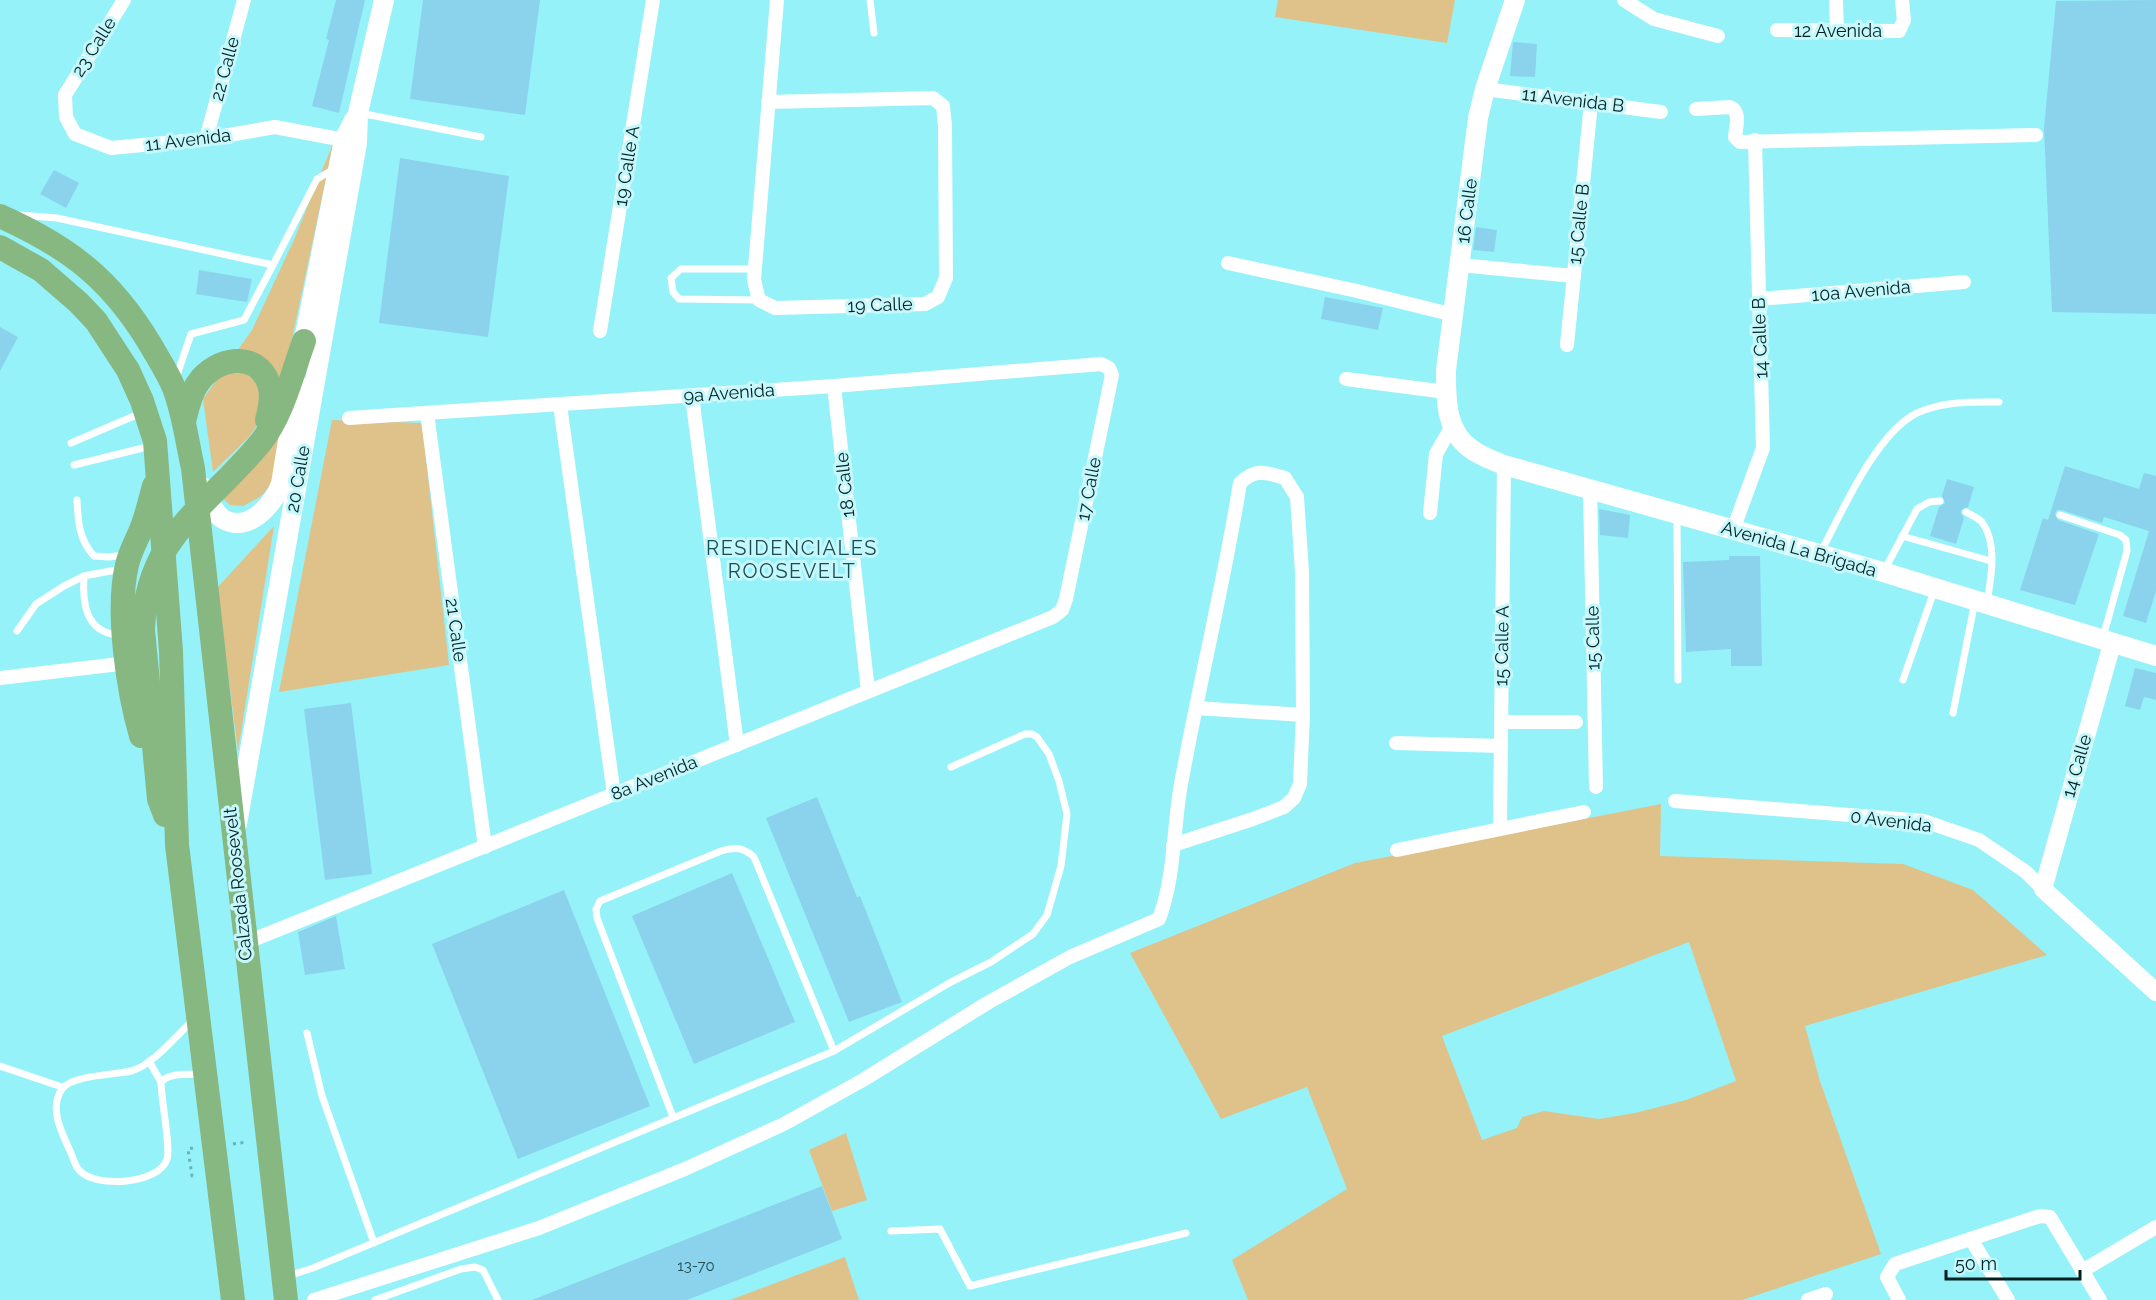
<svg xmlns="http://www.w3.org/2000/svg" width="2156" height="1300" font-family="Raleway,sans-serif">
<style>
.green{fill:#dfc18a;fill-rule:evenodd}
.building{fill:#8bd3ec}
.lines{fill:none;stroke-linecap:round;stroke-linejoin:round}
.path{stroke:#69b2b7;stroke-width:3;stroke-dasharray:3 4.5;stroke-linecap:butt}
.service{stroke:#fff;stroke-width:7}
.minor{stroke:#fff;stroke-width:14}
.tertiary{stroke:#fff;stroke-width:18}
.secondary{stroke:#fff;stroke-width:20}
.trunk{stroke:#87b882;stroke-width:24}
.labels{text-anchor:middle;stroke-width:6;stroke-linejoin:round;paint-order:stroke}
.number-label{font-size:15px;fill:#244c54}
.street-label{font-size:18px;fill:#021f21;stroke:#c5f8fc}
.neighbourhood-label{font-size:20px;letter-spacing:1.5px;fill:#1a4c50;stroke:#c5f8fc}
</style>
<rect width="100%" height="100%" fill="#96f2f9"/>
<g class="green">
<polygon points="1278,0 1455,0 1447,43 1275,17"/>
<polygon points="334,141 292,339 274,400 249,437 213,472 203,399 252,330 293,242"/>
<polygon points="292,399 276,480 260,497 243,506 230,505 220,496"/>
<polygon points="332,420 422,423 449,665 279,692"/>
<polygon points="274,526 238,751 217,588"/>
<path d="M1661 804 1660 856 1903 864 1973 890 2047 955 1805 1026 1820 1081 1881 1254 1742 1300H1248L1232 1260 1347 1189 1307 1087 1221 1119 1130 953 1355 863ZM1689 942 1736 1081 1686 1100 1635 1113 1599 1119 1544 1111 1522 1117 1517 1128 1482 1140 1442 1036Z"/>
<polygon points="846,1133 867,1200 832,1211 809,1150"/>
<polygon points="845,1257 859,1300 730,1300"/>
</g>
<g class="building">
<polygon points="336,0 365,0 339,113 312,106 329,40 326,39"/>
<polygon points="423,0 540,0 525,115 410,99"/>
<polygon points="2156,0 2156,314 2052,312 2044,128 2056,1"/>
<polygon points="1513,42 1537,44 1535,77 1510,76"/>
<polygon points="400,158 509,176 488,337 379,323"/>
<polygon points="54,170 79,183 66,208 40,194"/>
<polygon points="1476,227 1497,230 1494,252 1473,250"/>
<polygon points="199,270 252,279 247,302 196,294"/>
<polygon points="1325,297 1383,308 1378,330 1321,319"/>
<polygon points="0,327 18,337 0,371"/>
<polygon points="2065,466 2139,489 2144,473 2156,476 2156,591 2146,623 2123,616 2149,531 2104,517 2102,523 2061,510 2057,510 2055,514 2058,520 2099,534 2075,605 2020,590 2043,518 2048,520"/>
<polygon points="1947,479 1974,487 1968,507 1961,510 1961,514 1964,518 1956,544 1930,536 1939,507 1945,503 1942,496"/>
<polygon points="1599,509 1630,515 1628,538 1600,535"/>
<polygon points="1729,556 1760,556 1762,666 1731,666 1731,649 1686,652 1683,562 1729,560"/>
<polygon points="2135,668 2156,673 2156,700 2144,697 2140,710 2125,706"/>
<polygon points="351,703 372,874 325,880 304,709"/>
<polygon points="817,797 857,897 860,896 902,1002 849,1022 766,818"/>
<polygon points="732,873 795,1022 694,1064 632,916"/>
<polygon points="564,890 650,1106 518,1159 432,944"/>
<polygon points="336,916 345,969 305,975 298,932"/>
<polygon points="822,1186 842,1239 687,1300 532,1300"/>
</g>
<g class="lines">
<g class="path">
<polyline points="233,1144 247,1142"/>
<polyline points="193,1148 188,1149 192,1176 197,1175"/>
</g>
<g class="service">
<polyline points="870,0 874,33"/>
<polyline points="360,113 481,137"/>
<polyline points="19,215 57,218 273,265 317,179 334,169"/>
<polyline points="755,269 681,269 671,278 673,292 679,299 759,300"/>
<polyline points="176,378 191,334 244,320 273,265"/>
<polyline points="71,443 141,413"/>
<polyline points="74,465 151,446"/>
<path d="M77 500C78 521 79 540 94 556L109 557 124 555"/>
<path d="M1966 512C1971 515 1978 518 1982 522 1998 544 1991 578 1987 602"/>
<polyline points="2060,515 2120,535 2126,540 2127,551 2103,637"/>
<polyline points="1677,517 1678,680"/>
<polyline points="1902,536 1991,561"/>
<path d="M1821 552C1841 513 1877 432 1917 413 1944 401 1971 402 1999 402"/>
<polyline points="1885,569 1917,509 1929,502 1940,501"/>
<polyline points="17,631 36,604 64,586 84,576"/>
<path d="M118 635C86 632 82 604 84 576L121 569"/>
<polyline points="1903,680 1934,591"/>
<polyline points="1953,713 1975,601"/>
<path d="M194 1019C178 1034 152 1066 131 1071 115 1075 71 1075 62 1089 48 1109 63 1135 71 1153 73 1158 75 1166 79 1170 95 1189 160 1184 167 1159 171 1149 161 1098 161 1082 170 1072 189 1075 201 1074"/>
<polyline points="307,1033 322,1096 374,1243"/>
<polyline points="149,1061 161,1082"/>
<polyline points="0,1066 62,1087"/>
<path d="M673 1117 597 918 596 909 600 901 721 851C735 847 743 847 754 857L834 1051"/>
<polyline points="891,1231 940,1229 970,1286 1186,1233"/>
<polyline points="288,1276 313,1268 834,1051 951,982 991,962 1033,934 1047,915 1061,866 1067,814 1059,781 1049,754 1037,737 1032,734 1025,734 951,767"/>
<polyline points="375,1300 461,1269 475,1267 483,1270 498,1300"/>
</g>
<g class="minor">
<polyline points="124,0 65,95 66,117 75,134 111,148 206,139 275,127 344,140"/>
<polyline points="1624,0 1654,19 1718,36"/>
<polyline points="1836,0 1837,31"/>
<polyline points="1777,30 1899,31 1904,20 1902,0"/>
<polyline points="1485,89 1661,112"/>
<polyline points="768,102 933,98 943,106 945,126 946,278 938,297 925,304 775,308 759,300 754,280 777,0"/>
<path d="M1696 109 1730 107C1741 111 1736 127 1735 137L1740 142 2036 135"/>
<polyline points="206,139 244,0"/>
<polyline points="1228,263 1357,291 1454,315"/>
<polyline points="1460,265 1574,276"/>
<polyline points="1759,299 1964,282"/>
<polyline points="600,331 653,0"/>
<polyline points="1567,345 1591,103"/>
<polyline points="1346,379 1446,392"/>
<polyline points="834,386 868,691"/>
<polyline points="692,396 737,745"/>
<polyline points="560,405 614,795"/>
<polyline points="427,413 485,847"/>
<polyline points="1590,490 1596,787"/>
<polyline points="1430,513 1436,454 1452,426"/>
<polyline points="1733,530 1763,448 1755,140"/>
<polyline points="0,678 128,663"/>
<polyline points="1196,708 1303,715"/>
<polyline points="1501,722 1576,722"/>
<polyline points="1396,743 1501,746"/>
<polyline points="1675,801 1924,821 1979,840 2026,872 2043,889"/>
<polyline points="1500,828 1504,465"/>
<polyline points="1397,850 1584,812"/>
<polyline points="245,943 1053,617 1062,610 1066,599 1112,375 1109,368 1101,364 834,386 349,418"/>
<polyline points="1971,1239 2008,1300"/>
<polyline points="2082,1271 2156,1227"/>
<path d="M314 1300 539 1228 685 1169 784 1124 863 1080 989 1002 1070 957 1159 919C1175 877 1173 829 1181 784 1199 684 1224 584 1240 483 1256 468 1265 472 1285 478L1297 497 1302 572 1303 715 1300 784 1294 798 1284 807 1253 819 1173 845"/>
<polyline points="1808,1300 1826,1294"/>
<polyline points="1899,1300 1887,1277 1895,1264 2040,1216 2050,1217 2100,1300"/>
</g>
<polyline class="tertiary" points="2112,644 2043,889 2156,992"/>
<g class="secondary">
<path d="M1515 0 1485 89 1478 118 1446 370C1446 400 1445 433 1474 451 1483 457 1494 461 1504 465L1883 572 2156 656"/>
<polyline points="301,355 344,140 354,120"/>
<path d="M203 487C208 497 213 513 223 519 249 534 273 504 281 484L297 384"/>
<polyline points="237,824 357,143 358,113 384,0"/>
</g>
<g class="trunk">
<path d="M0 216C69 247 111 279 150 344 158 358 168 373 174 388 184 414 187 442 193 468L286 1300"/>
<polyline points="0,247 41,270 79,303 96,321 128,370 142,401 155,441 171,651 177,845 233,1300"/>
<path d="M184 422C187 409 190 394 198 383 215 358 257 349 269 384 273 395 270 409 267 420"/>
<path d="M141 736C128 691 116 611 127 565 130 551 137 540 142 527 147 514 150 500 154 486"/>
<path d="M165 815 159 799 143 630C146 535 208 507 261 442 283 414 292 374 304 341"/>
</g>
</g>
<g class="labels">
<g class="number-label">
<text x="696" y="1271">13-70</text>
</g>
<g class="street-label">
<text x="1838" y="37">12 Avenida</text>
<text transform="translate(94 47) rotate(-58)" y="6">23 Calle</text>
<text transform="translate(225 69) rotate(-75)" y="6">22 Calle</text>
<text transform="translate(1573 100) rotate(7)" y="6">11 Avenida B</text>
<text transform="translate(188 140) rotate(-7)" y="6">11 Avenida</text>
<text transform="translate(627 166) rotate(-81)" y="6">19 Calle A</text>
<text transform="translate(1467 211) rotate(-83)" y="6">16 Calle</text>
<text transform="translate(1579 224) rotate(-84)" y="6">15 Calle B</text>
<text transform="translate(1861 291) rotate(-5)" y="6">10a Avenida</text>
<text transform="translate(880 305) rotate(-2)" y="6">19 Calle</text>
<text transform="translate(1760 338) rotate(-92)" y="6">14 Calle B</text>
<text transform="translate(729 393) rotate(-4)" y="6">9a Avenida</text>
<text transform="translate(298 479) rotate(-80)" y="6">20 Calle</text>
<text transform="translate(845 485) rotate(-96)" y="6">18 Calle</text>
<text transform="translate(1089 489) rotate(-79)" y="6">17 Calle</text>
<text transform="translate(1799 549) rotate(16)" y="6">Avenida La Brigada</text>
<text transform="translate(456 630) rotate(82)" y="6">21 Calle</text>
<text transform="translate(1593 638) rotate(-91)" y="6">15 Calle</text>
<text transform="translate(1502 646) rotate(-89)" y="6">15 Calle A</text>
<text transform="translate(2077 766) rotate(-74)" y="6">14 Calle</text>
<text transform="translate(654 778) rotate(-22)" y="6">8a Avenida</text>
<text transform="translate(1891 821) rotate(7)" y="6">0 Avenida</text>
<text transform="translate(238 884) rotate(-96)" y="6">Calzada Roosevelt</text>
</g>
<g class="neighbourhood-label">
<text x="792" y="555">RESIDENCIALES<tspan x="792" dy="23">ROOSEVELT</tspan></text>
</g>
</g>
<path d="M1946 1270v9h134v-9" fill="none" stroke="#021f21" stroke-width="3"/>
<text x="1955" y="1270" font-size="18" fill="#021f21" stroke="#c5f8fc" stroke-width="4.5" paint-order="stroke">50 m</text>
</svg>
